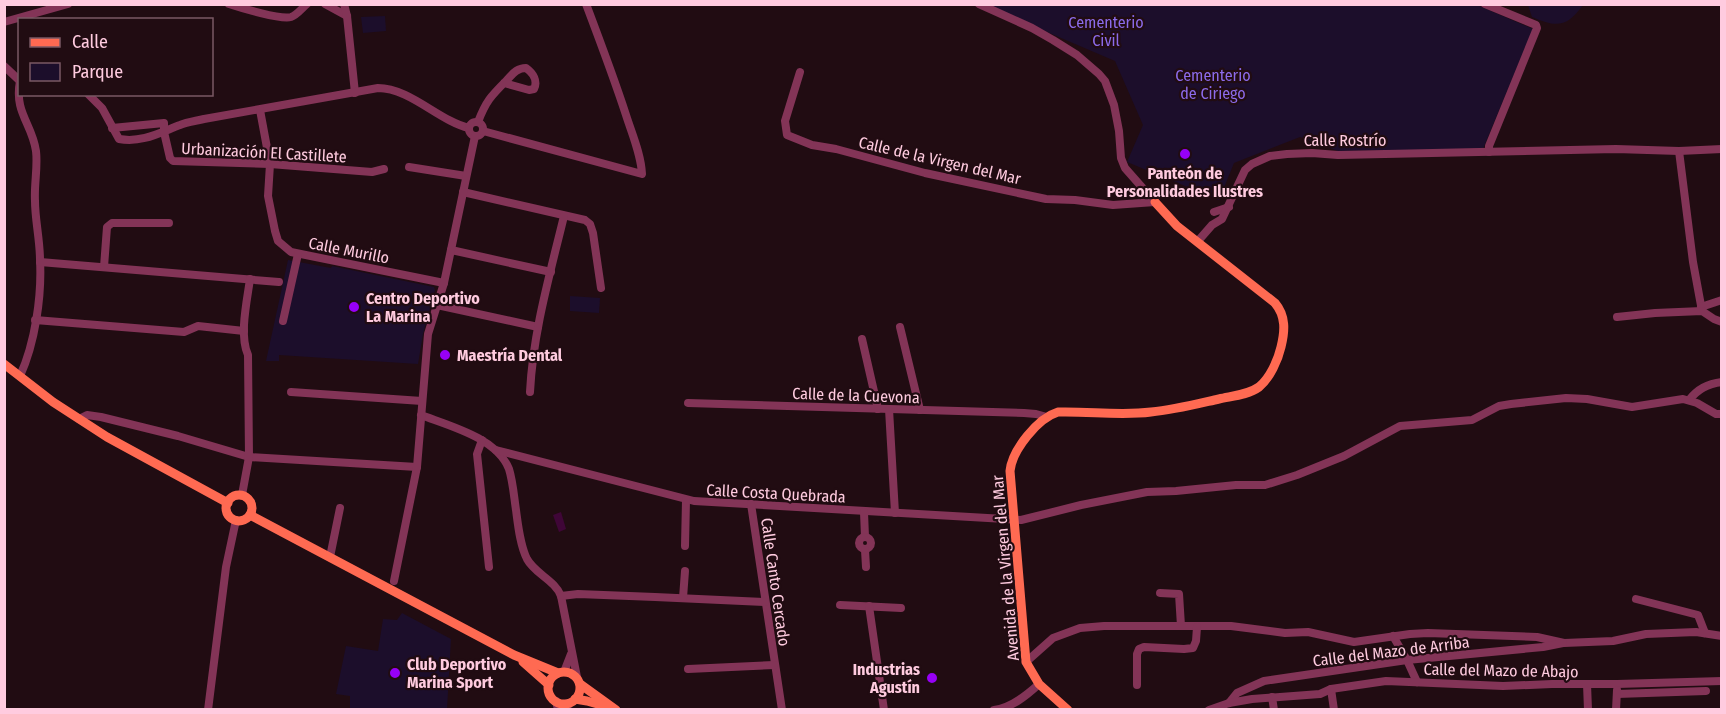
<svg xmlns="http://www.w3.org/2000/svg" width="1726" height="714" font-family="'Fira Sans Condensed',sans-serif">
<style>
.green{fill:#1c0e2b}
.water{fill:#3f0637}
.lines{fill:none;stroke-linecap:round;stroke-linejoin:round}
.minor{stroke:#833457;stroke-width:8}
.major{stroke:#ff6a52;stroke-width:9}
.poi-dot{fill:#9700f6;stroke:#210c12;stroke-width:2}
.labels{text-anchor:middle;stroke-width:4.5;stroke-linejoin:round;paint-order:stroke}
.park-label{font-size:16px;fill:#8c6bea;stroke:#210c12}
.street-label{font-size:16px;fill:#ffcbdf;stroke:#210c12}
.poi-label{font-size:16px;font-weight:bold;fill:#ffcbdf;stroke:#210c12;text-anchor:start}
</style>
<rect width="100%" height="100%" fill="#210c12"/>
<g class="green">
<polygon points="1475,4 1533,29 1483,149 1338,151 1300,137 1234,163 1219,200 1127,162 1143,125 1115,61 984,5"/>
<path d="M1528 5V4L1583 5C1567 27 1557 28 1532 17Z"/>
<polygon points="385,16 386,31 363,33 361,17"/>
<polygon points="288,260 331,268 332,266 434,287 435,290 423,334 418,364 279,355 279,361 266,361"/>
<polygon points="570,296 600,298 599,313 570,311"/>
<polygon points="402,613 451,639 447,709 350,709 350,696 336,694 346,646 378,651 383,619 397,620"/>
</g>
<polygon class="water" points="561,512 566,529 559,532 553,515"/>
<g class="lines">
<g class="minor">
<path d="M229 4C241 8 281 20 291 17 297 15 302 8 307 4"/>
<polyline points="325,4 347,16"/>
<polyline points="344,4 347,16 355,93"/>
<polyline points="979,4 1032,28 1053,40 1077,55 1099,74 1105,81 1114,105 1119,131 1121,158 1125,168 1155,202"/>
<polyline points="1485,4 1536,25 1537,28 1489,146 1489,152"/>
<polyline points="4,22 68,4"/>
<polyline points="4,66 20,81"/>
<polyline points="800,72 785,121 787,135 812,145 836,149 925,173 1046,199 1075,200 1113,205 1155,202"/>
<path d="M20 81C14 113 32 123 36 151 38 167 34 184 35 201 35 220 40 240 40 260 42 296 35 343 20 376"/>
<path d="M88 94 102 108 119 139C142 143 159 133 180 125 187 122 196 121 204 119L378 88C410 88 439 121 469 128"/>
<polyline points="260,110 270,164 268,196 275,231 278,241 291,252 444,283"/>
<circle cx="476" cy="129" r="7"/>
<path d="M478 122C486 101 491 96 506 81 512 75 516 68 526 68 533 73 538 81 534 89L529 90 504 83"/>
<polyline points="112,128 164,123 164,132 170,158 173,161 270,164 372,172 384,169"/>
<path d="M483 131 642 174C641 154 632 134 626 115 614 78 600 41 586 4"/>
<polyline points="1679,151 1693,262 1702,311"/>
<polyline points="409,167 466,176"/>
<polyline points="463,192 585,220 590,224 593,233 601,288"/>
<polyline points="1214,212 1229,207"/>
<polyline points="1198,241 1212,225 1222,219 1245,170 1252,164 1270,156 1287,154 1312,153 1338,155 1616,149 1679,151 1722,149"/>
<polyline points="451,250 551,272"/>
<polyline points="40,262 279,282"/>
<polyline points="104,267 107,227 112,223 169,223"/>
<polyline points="437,305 538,327"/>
<polyline points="1701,307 1722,300"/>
<polyline points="1617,317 1655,313 1702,311 1714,319 1722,322"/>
<polyline points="35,320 184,332 198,326 244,331"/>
<polyline points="283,321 298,254"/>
<polyline points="900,327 920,410"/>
<polyline points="862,339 878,409"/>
<polyline points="291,392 422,401"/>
<path d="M530 392C533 332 550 274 564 216"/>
<path d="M1689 400C1698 389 1707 384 1722 382"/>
<polyline points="688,403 1024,413 1036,414 1047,417"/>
<polyline points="889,409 895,513"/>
<path d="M421 415C450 426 497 438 509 469 513 482 514 497 516 510 518 525 520 545 527 559 535 574 555 580 561 596L577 677"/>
<polyline points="79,419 87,415 101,417 178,436 249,457 417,467"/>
<polyline points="482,440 477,454 489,567"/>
<polyline points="496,450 694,501 1021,520 1081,505 1147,492 1176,491 1236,485 1265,485 1297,475 1344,456 1400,426 1472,420 1499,406 1511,404 1566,398 1587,399 1632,407 1683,399 1697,403 1716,414 1722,414"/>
<path d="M242 495 249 457 248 355C239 335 247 301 250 279"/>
<polyline points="751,504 782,710"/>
<polyline points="864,512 865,537"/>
<circle cx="865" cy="543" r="6"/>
<polyline points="685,546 686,500"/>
<polyline points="865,550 866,567"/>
<polyline points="330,557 340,508"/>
<polyline points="394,581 417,467 428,334 444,283 475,136"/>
<polyline points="1160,593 1179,594 1181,626"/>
<polyline points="561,596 578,594 655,597 765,602"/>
<polyline points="683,598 685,571"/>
<polyline points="1636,599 1698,615 1705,633"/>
<polyline points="840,605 901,608"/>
<polyline points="869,606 884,710"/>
<polyline points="1393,636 1407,660 1417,682"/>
<polyline points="1026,662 1053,638 1080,628 1104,626 1231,626 1285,633 1308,632 1354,642 1410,634 1428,633 1537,637 1564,643 1613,641 1646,634 1696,632 1722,636"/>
<polyline points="688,669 774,665"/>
<polyline points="564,672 571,654"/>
<polyline points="1587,684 1588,710"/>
<polyline points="1137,685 1137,654 1139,649 1144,647 1184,649 1193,648 1196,641 1197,627"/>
<polyline points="1331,689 1334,710"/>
<polyline points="1617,694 1706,691"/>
<polyline points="1272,697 1274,710"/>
<polyline points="556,701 558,710"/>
<polyline points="1229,703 1237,693 1264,681 1407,660 1543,647 1563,643"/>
<polyline points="208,710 226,567 236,520"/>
<polyline points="567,710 568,703"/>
<path d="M994 710C1011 708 1026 696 1039 684"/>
<polyline points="1209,710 1229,703 1252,699 1320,694 1331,689 1386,681 1503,686 1552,684 1617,684 1722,681"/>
<polyline points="1616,710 1617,690"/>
</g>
<g class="major">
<polyline points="4,364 53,402 107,437 228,503"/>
<circle cx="239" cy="508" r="13"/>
<polyline points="250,515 514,655 558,673"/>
<polyline points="523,662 549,685"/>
<circle cx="564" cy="688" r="16"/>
<polyline points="580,684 616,710"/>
<polyline points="575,699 587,701 608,707"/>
<path d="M1068 710 1039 684 1026 662 1010 471C1012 450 1038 418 1058 412 1089 411 1120 416 1151 412 1174 410 1197 404 1219 399 1232 396 1248 395 1259 387 1270 378 1278 360 1281 347 1285 331 1286 316 1275 303L1177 226 1155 202"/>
</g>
</g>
<g class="poi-dot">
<circle cx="1185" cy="154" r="6"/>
<circle cx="354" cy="307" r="6"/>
<circle cx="445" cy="355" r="6"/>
<circle cx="395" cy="673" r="6"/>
<circle cx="932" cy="678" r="6"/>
</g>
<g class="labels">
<g class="park-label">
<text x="1106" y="28">Cementerio<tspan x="1106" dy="18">Civil</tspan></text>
<text x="1213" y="81">Cementerio<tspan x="1213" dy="18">de Ciriego</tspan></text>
</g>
<g class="street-label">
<text x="1345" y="146">Calle Rostrío</text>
<text transform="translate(264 152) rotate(3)" y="6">Urbanización El Castillete</text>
<text transform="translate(940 160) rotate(13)" y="6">Calle de la Virgen del Mar</text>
<text transform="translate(349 250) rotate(11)" y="6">Calle Murillo</text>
<text transform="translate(856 395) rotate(2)" y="6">Calle de la Cuevona</text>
<text transform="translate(776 493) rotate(3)" y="6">Calle Costa Quebrada</text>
<text transform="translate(1005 568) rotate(-95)" y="6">Avenida de la Virgen del Mar</text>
<text transform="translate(776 582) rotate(82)" y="6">Calle Canto Cercado</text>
<text transform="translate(1391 651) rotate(-7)" y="6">Calle del Mazo de Arriba</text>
<text transform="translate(1501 670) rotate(1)" y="6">Calle del Mazo de Abajo</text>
</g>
<g class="poi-label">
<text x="1185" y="179" text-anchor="middle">Panteón de<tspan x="1185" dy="18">Personalidades Ilustres</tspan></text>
<text x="366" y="304">Centro Deportivo<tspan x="366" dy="18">La Marina</tspan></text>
<text x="457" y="361">Maestría Dental</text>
<text x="407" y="670">Club Deportivo<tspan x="407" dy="18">Marina Sport</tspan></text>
<text x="920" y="675" text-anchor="end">Industrias<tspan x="920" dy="18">Agustín</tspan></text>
</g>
</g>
<rect width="1726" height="714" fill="none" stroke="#ffcbdf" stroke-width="12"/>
<rect x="18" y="18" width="195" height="78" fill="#210c12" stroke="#7a5864" stroke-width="1.5"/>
<rect x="30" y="38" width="30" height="9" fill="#ff6a52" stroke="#7a5864" stroke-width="1.5"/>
<text x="72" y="48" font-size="18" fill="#ffcbdf">Calle</text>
<rect x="30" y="63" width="30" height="18" fill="#1c0e2b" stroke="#7a5864" stroke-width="1.5"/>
<text x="72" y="78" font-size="18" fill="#ffcbdf">Parque</text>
</svg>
